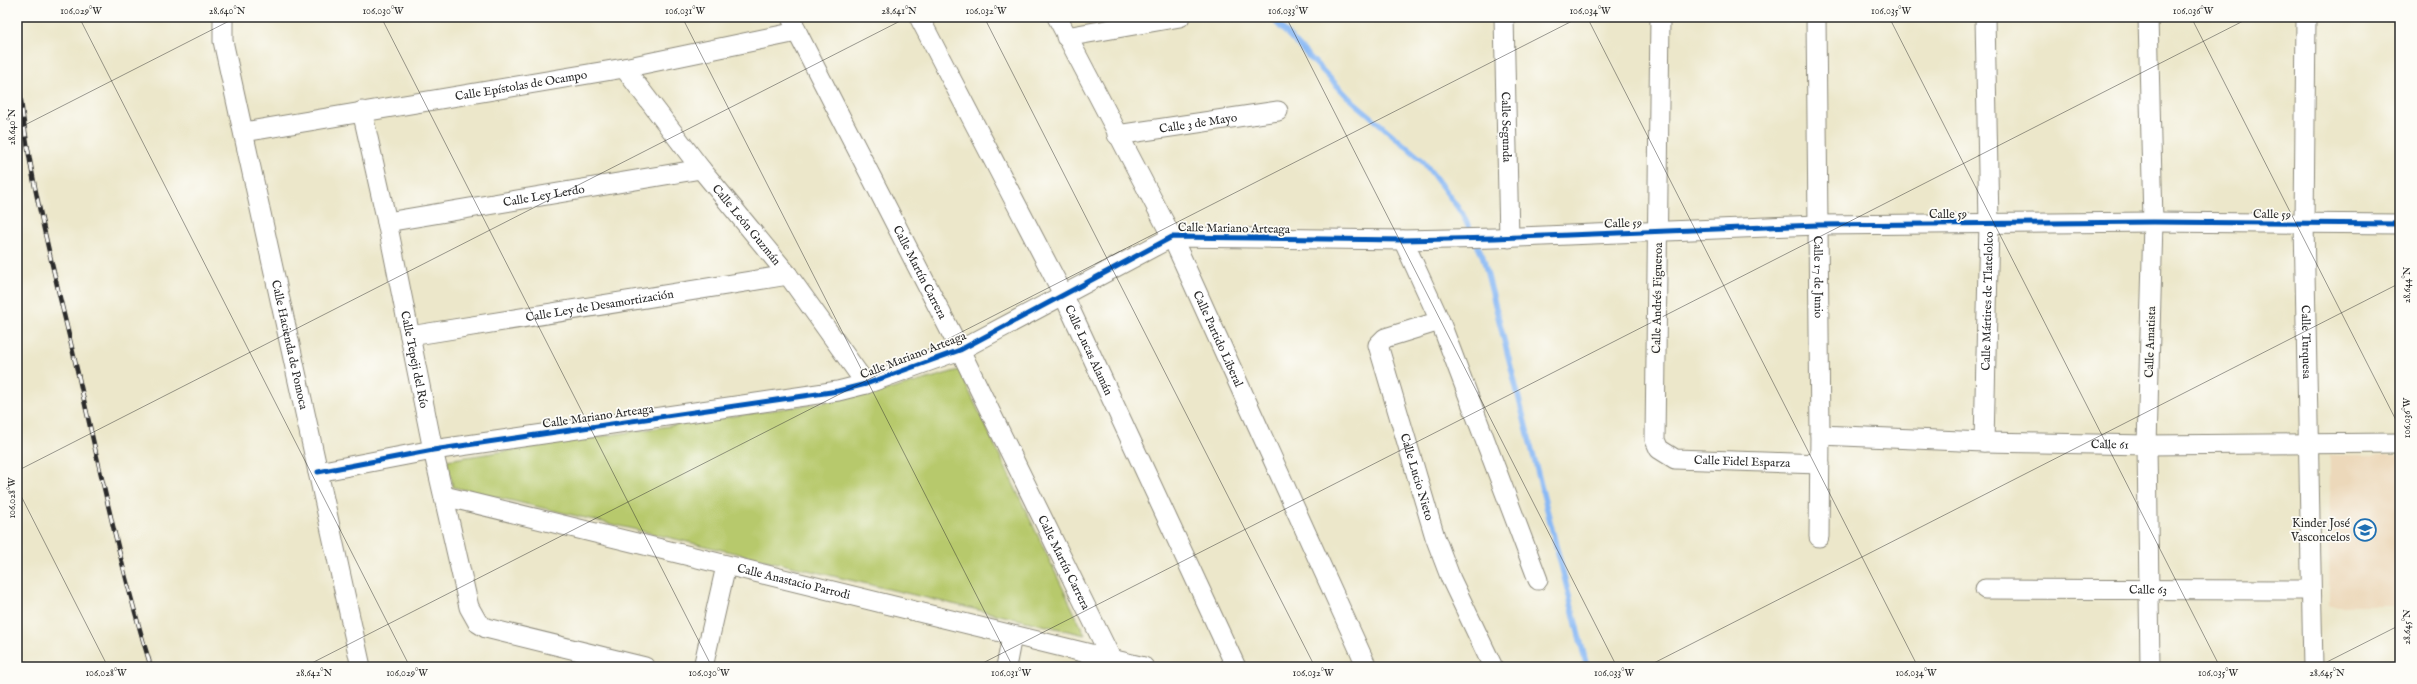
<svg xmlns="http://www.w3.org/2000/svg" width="2417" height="684" font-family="'IM FELL English',serif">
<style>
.built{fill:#ecd8ba}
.green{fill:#b7c96c;stroke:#717a4c}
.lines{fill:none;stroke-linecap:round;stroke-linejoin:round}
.stream{stroke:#89b9f5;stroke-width:5.5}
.minor-casing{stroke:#8c897a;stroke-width:21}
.minor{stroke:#fff;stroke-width:19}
.rail-casing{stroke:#2b2b2b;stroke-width:4.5}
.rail{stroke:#fdfcf7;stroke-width:3;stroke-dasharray:9;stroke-linecap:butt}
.cycleway-casing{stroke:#fdfcf7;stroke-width:8}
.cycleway{stroke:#0057b8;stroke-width:5}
.ticks{fill:none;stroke:#2b2b2b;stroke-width:1;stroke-opacity:0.45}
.labels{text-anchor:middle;stroke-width:3.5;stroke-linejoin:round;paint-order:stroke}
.street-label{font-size:12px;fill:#2b2b2b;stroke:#fdfcf7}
.poi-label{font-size:12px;fill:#2b2b2b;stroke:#fdfcf7;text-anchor:end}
.neatline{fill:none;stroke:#2b2b2b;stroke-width:1.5}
.ticks-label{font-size:10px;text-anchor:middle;fill:#2b2b2b}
</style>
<rect width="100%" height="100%" fill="#fdfcf7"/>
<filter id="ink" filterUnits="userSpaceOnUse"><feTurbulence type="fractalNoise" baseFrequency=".025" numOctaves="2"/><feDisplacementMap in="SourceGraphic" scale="8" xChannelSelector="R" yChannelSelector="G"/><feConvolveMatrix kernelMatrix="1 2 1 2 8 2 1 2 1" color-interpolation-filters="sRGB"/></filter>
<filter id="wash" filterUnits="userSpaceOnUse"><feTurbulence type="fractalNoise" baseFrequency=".012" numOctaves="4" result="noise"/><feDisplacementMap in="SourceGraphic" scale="16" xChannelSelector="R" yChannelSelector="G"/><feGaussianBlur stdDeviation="0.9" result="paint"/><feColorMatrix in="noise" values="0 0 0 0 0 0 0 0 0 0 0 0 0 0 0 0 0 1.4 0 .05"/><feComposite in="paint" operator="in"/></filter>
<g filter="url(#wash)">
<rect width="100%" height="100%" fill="#ece7ca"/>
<polygon class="built" points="2330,455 2400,455 2400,606 2329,606"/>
<polygon class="green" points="959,370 1085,635 453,487 447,460 826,402 892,389"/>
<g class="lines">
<polyline class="stream" points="1271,17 1348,97 1422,160 1462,213 1483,257 1587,667"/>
</g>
</g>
<g filter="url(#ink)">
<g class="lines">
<g class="minor-casing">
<g id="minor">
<path id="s1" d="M223 17V41L361 667"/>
<path id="s2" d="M791 17 797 32 960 350 1111 658"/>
<path id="s3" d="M919 17 1063 294 1236 667"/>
<path id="s4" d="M1057 17 1172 237 1367 667"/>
<path id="s5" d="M1504 17 1509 238"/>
<path id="s6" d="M1660 17 1655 440 1659 449 1675 459 1820 464"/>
<path id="s7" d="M1816 17 1820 435 1819 537"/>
<polyline points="2148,17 2153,222 2147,445 2150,667"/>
<path id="s8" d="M2306 17 2304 224 2313 667"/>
<polyline points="1066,37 1180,17"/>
<path id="s9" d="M624 68 701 169 788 275 866 384"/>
<path id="s10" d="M362 111 387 222 433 450 469 607 478 623 486 628 645 667"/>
<path id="s11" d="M244 132 624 68 797 32"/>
<path id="s12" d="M1117 135 1278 111"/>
<path id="s13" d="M387 222 701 169"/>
<polyline points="1403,240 1440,321 1538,580"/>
<path id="s14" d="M1440 321 1385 338 1378 345 1435 537 1451 579 1493 667"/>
<path id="s15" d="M410 336 788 275"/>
<path id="s16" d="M1820 435 1984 442 2147 445 2400 443"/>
<path id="s17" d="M1984 442 1989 224 1985 17"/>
<polyline points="318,472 433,450 838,391 866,384 960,350 1172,237 1403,240 1495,238 1818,225 2153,222 2400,224"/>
<path id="s18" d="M444 496 1144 667"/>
<path id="s19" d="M1985 589 2311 590"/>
<polyline points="703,667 726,566"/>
<polyline points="1006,667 1012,636"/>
</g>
</g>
<use href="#minor" class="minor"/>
<g class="rail-casing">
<path id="rail" d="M17 56C23 159 52 261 75 361 99 464 120 567 151 667"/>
</g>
<use href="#rail" class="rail"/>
<g class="cycleway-casing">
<polyline id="cycleway" points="318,472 433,450 838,391 866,384 960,350 1172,237 1403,240 1495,238 1818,225 2153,222 2400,224"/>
</g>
<use href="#cycleway" class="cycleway"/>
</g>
</g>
<path class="ticks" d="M79 17 410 667M381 17 712 667M682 17 1013 667M984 17 1315 667M1286 17 1617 667M1587 17 1918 667M1889 17 2220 667M2191 17 2400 428M17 129 237 17M17 471 908 17M17 488 108 667M304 667 1580 17M975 667 2251 17M1646 667 2400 283M2317 667 2400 625"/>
<defs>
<g id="school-ring" transform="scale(1.15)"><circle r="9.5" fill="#fdfcf7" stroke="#1f6fb2" stroke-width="1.5"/><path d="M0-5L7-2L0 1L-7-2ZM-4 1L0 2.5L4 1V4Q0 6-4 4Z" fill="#1f6fb2"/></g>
</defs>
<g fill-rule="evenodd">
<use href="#school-ring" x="2365" y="530"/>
</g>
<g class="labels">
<g class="street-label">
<text dy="4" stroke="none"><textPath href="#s11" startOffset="281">Calle Epístolas de Ocampo</textPath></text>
<text dy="4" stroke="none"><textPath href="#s12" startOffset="82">Calle 3 de Mayo</textPath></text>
<text dy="4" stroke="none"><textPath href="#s5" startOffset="110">Calle Segunda</textPath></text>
<text dy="4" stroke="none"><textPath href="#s13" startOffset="159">Calle Ley Lerdo</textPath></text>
<text x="1948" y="218">Calle 59</text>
<text transform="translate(2272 214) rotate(1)" y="4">Calle 59</text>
<text transform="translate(1623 223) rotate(-2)" y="4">Calle 59</text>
<text dy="4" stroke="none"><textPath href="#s9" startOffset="199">Calle León Guzmán</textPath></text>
<text transform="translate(1234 228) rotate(1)" y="4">Calle Mariano Arteaga</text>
<text dy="4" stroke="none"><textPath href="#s2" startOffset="286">Calle Martín Carrera</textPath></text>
<text dy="4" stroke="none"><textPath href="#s7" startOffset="260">Calle 17 de Junio</textPath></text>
<text transform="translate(1657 298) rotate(-89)" y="4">Calle Andrés Figueroa</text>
<text dy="4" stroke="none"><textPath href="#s17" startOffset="141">Calle Mártires de Tlatelolco</textPath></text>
<text dy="4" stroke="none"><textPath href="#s15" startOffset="192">Calle Ley de Desamortización</textPath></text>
<text dy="4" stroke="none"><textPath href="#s4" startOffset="360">Calle Partido Liberal</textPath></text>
<text transform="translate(2150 342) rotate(-88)" y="4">Calle Amatista</text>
<text dy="4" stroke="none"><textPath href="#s8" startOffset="325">Calle Turquesa</textPath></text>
<text dy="4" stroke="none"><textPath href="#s1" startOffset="335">Calle Hacienda de Pomoca</textPath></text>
<text dy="4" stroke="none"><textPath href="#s3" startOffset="374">Calle Lucas Alamán</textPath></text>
<text transform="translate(913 355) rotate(-21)" y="4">Calle Mariano Arteaga</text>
<text dy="4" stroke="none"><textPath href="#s10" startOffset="254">Calle Tepeji del Río</textPath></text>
<text transform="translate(598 416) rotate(-8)" y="4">Calle Mariano Arteaga</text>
<text dy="4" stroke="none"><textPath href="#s16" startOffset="290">Calle 61</textPath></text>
<text dy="4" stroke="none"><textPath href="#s6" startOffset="519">Calle Fidel Esparza</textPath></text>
<text dy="4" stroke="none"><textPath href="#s14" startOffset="205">Calle Lucio Nieto</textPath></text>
<text dy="4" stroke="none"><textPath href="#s2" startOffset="610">Calle Martín Carrera</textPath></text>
<text dy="4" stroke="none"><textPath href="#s18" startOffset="360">Calle Anastacio Parrodi</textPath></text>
<text dy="4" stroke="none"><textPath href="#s19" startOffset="163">Calle 63</textPath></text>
</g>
<g class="poi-label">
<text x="2350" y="527">Kinder José<tspan x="2350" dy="14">Vasconcelos</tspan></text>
</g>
</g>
<rect width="2417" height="684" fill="none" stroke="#fdfcf7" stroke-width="44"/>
<rect x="22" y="22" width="2373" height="640" class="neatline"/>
<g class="ticks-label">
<text x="81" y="14">106.029°W</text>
<text x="227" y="14">28.640°N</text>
<text x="383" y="14">106.030°W</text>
<text x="685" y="14">106.031°W</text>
<text x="899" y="14">28.641°N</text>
<text x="986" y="14">106.032°W</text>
<text x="1288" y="14">106.033°W</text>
<text x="1590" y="14">106.034°W</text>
<text x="1891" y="14">106.035°W</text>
<text x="2193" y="14">106.036°W</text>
<text transform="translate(11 127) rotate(-90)" y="4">28.640°N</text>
<text transform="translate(2406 285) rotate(-90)" y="4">28.644°N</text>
<text transform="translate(2406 418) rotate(-90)" y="4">106.036°W</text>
<text transform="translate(11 498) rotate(-90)" y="4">106.028°W</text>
<text transform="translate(2406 627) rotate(-90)" y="4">28.645°N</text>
<text x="106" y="676">106.028°W</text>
<text x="314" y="676">28.642°N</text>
<text x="407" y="676">106.029°W</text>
<text x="709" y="676">106.030°W</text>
<text x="1011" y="676">106.031°W</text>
<text x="1313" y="676">106.032°W</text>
<text x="1614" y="676">106.033°W</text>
<text x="1916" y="676">106.034°W</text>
<text x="2218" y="676">106.035°W</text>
<text x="2327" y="676">28.645°N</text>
</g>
</svg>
